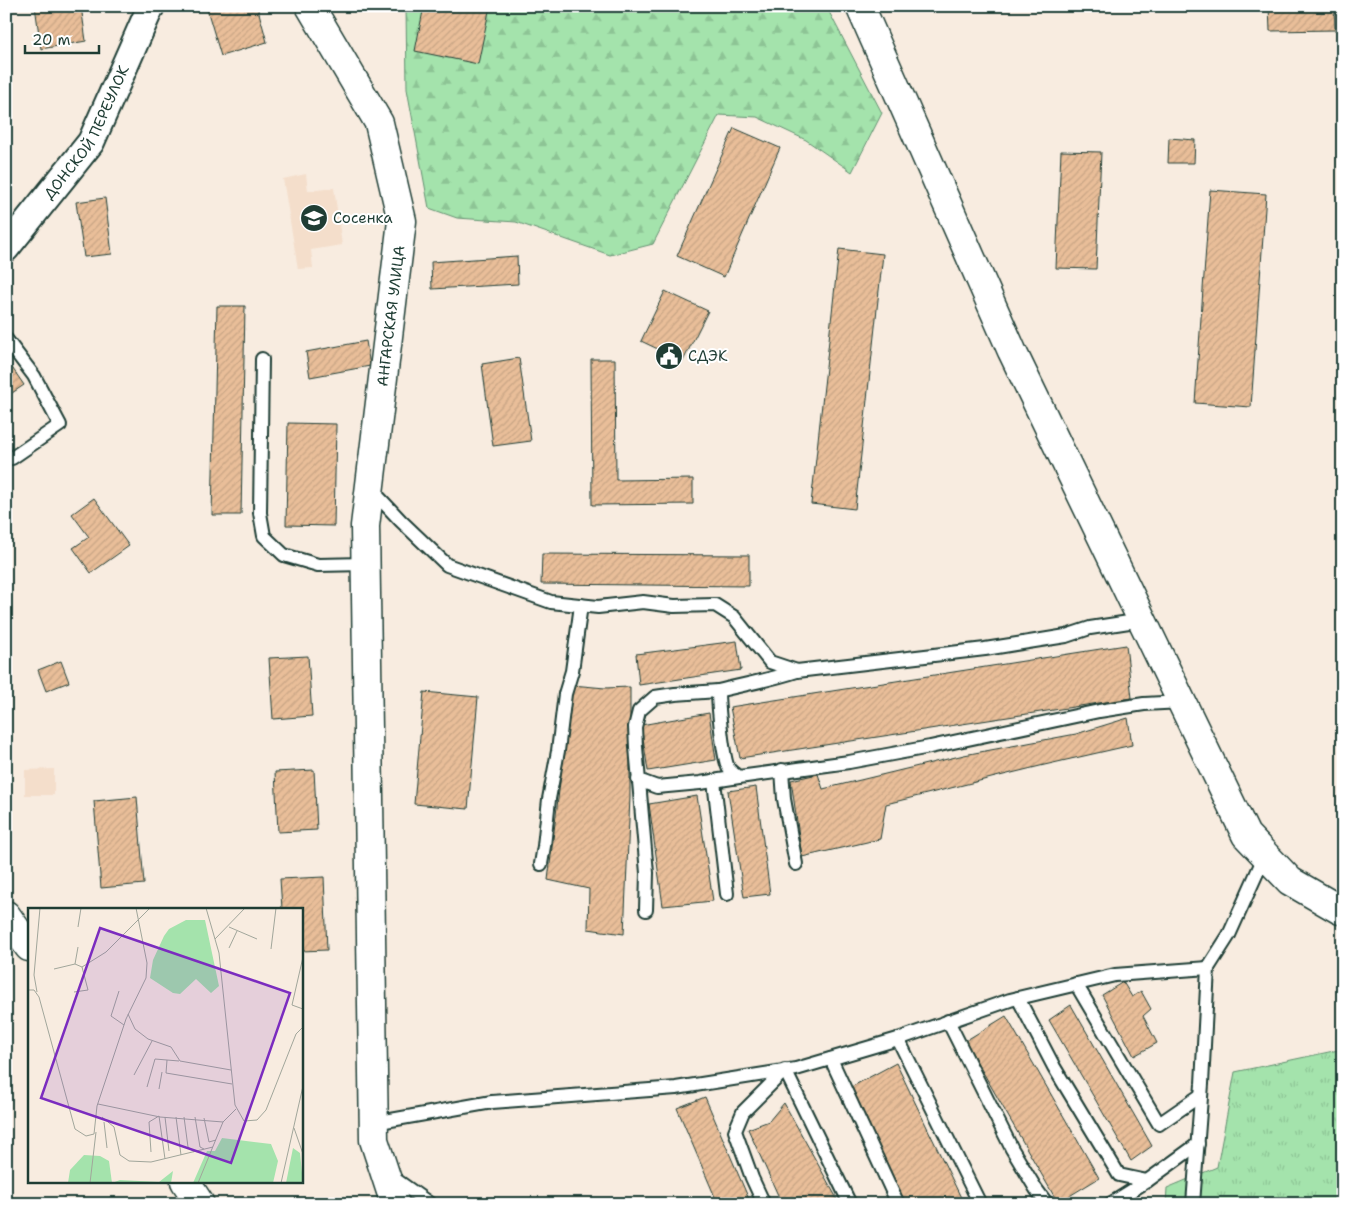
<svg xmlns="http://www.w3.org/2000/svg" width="1349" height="1210" font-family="'Shantell Sans',sans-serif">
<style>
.built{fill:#f4decb}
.grass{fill:url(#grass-tufts);stroke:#629070}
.forest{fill:url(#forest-firs);stroke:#629070}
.building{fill:url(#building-hatch);stroke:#1f3d34}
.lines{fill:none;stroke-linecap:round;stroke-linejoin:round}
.lane-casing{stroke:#1f3d34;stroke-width:16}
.street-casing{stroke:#1f3d34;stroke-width:30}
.secondary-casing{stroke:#1f3d34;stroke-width:31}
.lane{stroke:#fff;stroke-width:12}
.street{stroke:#fff;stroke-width:26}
.secondary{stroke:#fff;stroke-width:28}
.labels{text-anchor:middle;stroke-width:4;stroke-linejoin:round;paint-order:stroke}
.street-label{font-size:15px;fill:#1f3d34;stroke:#fff}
.poi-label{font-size:15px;fill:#1f3d34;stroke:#fff;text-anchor:start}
.inset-road{fill:none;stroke:#a1a69b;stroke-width:1}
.view{fill:#7b2cbf;fill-opacity:0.15;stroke:#7b2cbf;stroke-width:2.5}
.inset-edge{fill:none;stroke:#1f3d34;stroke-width:2.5}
</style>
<defs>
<pattern id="grass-tufts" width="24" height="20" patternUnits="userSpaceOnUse" patternTransform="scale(1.25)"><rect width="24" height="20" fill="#a4e3ac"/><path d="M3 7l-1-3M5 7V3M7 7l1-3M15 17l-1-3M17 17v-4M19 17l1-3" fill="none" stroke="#8dc495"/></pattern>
<pattern id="forest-firs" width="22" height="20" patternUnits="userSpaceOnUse" patternTransform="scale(1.25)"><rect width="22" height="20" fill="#a4e3ac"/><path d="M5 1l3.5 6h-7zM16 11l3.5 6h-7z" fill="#8dc495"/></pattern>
<pattern id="building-hatch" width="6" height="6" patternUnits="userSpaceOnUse" patternTransform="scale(1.25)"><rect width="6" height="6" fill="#e9be99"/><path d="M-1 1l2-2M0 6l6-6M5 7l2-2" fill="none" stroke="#c7a484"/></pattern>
</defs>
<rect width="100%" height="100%" fill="#f8ece0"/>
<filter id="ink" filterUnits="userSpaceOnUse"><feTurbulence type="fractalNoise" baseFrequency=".02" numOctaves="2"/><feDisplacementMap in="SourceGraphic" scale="10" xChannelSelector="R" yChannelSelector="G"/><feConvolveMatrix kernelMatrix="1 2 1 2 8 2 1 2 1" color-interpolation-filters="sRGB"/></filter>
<g filter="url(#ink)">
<g class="built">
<polygon points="306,174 308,191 334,188 342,245 311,250 313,268 298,269 283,179"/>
<polygon points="54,769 54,795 25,795 25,770"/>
</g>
<polygon class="grass" points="1343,1049 1343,1204 1166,1204 1167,1188 1217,1167 1235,1072"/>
<polygon class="forest" points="406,6 826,6 882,113 852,172 806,140 757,117 719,115 653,244 610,255 516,222 457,218 429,208 407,89"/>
<g class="building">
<polygon points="35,6 81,6 86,41 41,49"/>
<polygon points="206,6 257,6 267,42 221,56"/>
<polygon points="424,6 490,6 478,64 415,51"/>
<polygon points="1269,6 1334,6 1335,30 1270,31"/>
<polygon points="734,128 780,148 724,277 677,256"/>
<polygon points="1169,138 1195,140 1194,163 1168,163"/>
<polygon points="1061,151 1101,152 1096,269 1056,268"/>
<polygon points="1210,190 1266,194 1251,407 1195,403"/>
<polygon points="105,198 112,254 84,257 76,202"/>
<polygon points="839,249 883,254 855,509 811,504"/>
<polygon points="517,256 518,284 432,289 431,262"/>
<polygon points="665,291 708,311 683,361 641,341"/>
<polygon points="217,306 245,306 241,515 212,515"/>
<polygon points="366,341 370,366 310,377 306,352"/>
<polygon points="519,358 531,441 493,446 482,364"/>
<polygon points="6,359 24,385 6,397"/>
<polygon points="591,359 615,359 616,480 693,479 693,504 592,505"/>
<polygon points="288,423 336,424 334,526 286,525"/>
<polygon points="94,498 129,546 91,573 73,548 89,537 72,514"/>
<polygon points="542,554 749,555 749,586 541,584"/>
<polygon points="737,641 741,670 639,685 636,654"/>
<polygon points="1126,645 1132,698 740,758 730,707"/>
<polygon points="308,656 312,716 273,719 269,658"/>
<polygon points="61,661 69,682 46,691 38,670"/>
<polygon points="572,685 605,688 630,687 630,797 624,934 588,929 589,889 548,880"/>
<polygon points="424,692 478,697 468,809 414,804"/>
<polygon points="709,713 716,760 648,771 641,725"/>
<polygon points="1128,718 1132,745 1040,766 886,804 880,839 802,857 791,780 818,774 823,789 964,755 1076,734"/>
<polygon points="314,770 317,830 278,832 275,772"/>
<polygon points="756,787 770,894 744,897 728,791"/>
<polygon points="697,796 713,901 663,906 649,804"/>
<polygon points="137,797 144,884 101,888 94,801"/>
<polygon points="324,877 327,950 301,951 301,909 282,909 280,879"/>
<polygon points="1123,982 1132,997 1141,991 1151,1009 1143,1016 1157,1043 1134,1056 1102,995"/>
<polygon points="1071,1005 1152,1146 1131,1161 1049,1020"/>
<polygon points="1006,1016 1099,1178 1058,1203 965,1041"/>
<polygon points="896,1063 964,1204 905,1204 851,1087"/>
<polygon points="705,1097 751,1204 718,1204 677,1108"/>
<polygon points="784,1103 835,1195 838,1204 782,1204 748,1129 769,1121"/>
</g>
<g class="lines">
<g class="lane-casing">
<g id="lane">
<polyline points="6,339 34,376 60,425 12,458 6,458"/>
<polyline points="262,359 260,513 264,536 284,555 318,565 365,564"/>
<polyline points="371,489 401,521 447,565 551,602 598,607 643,602 674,606 715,605 734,617 770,662 797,671 985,649 1066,636 1090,628 1142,620"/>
<path d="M797 671C770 680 745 684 718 691 718 704 723 761 729 769 731 772 736 775 739 777L849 762 930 747 1099 711 1144 704 1182 702"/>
<polyline points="782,770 784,799 796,864"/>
<polyline points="638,780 657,787 700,783 739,777"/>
<polyline points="714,781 727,894"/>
<polyline points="541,864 544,846 549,799 558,751 565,694 572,671 581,605"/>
<polyline points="646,910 647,873 636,747 635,727 639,711 655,697 675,694 718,691"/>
<polyline points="1076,984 1159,1124 1201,1095"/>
<polyline points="1018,998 1054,1067 1119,1175 1147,1181"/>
<polyline points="948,1021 1012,1149 1036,1189 1047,1204"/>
<polyline points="898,1039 980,1204"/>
<polyline points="831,1059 898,1204"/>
<polyline points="374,1123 492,1102 676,1088 796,1069 898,1039 1010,1000 1115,975 1208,968"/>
<polyline points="389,1175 430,1204"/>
<polyline points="764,1204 752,1178 735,1131 743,1112 785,1070 850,1204"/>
<polyline points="1110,1204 1147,1181 1198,1144"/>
<polyline points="1193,1204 1202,1084 1208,968 1229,935 1265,855"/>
</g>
</g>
<g class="street-casing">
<g id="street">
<path id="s1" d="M6 248 91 142 151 6"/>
</g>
</g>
<g class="secondary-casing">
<g id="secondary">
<polyline points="310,6 379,123 402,221 365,526 374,1140 395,1204"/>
<polyline points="860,6 1012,351 1246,835 1290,881 1340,910 1343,909"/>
<polyline points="6,915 29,947"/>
<polyline points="185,1181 200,1204"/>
</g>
</g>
<use href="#lane" class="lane"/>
<use href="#street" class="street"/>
<use href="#secondary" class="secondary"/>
</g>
</g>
<defs>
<g id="school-disc" transform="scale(1.4375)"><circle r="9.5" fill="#1f3d34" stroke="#fff"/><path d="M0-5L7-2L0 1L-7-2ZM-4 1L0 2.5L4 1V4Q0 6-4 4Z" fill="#fff"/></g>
<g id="civic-disc" transform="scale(1.4375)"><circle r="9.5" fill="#1f3d34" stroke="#fff"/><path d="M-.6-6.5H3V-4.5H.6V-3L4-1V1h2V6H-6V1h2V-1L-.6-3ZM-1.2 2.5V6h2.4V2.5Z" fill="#fff"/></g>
</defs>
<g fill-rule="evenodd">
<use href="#school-disc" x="314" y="218"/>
<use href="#civic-disc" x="669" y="356"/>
</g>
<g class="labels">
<g class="street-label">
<text dy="5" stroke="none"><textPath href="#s1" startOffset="142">ДОНСКОЙ ПЕРЕУЛОК</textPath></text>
<text transform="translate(391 316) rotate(-83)" y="5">АНГАРСКАЯ УЛИЦА</text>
</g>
<g class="poi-label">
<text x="333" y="223">Сосенка</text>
<text x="688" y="361">СДЭК</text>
</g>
</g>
<g transform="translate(28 908)">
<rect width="275" height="275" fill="#f8ece0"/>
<path d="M194 230 243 236 250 253 245 275H165L179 243H187ZM265 240 272 245 275 275H258Z" fill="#a4e3ac"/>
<path d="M158 12H177L191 78 183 85 168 71 152 86 145 85 122 70 125 52 136 28 141 21ZM145 263 143 275H84L92 272 131 274Z" fill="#a4e3ac"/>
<path d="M56 247 72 248 81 253 84 275H40L42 262Z" fill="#a4e3ac"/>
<path class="inset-road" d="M178 0 191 45 207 197 216 213 229 212 238 202 268 126 275 119M50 19 53 0M201 19 229 31M187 31 217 0M201 40 209 23M243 41 248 0M275 49 264 97 275 101M47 56 50 39M54 59 78 44 122 0M26 61 47 56 54 59M0 82H6L11 89 47 221 58 228 66 226 69 198 98 111 118 70 119 55 108 0M91 83 83 108 96 117M9 84 6 67 12 0M46 84 60 82 54 59M100 106 107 121 120 131 143 139 152 153 203 162M151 153 139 152 138 165 204 176M106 167 124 133M119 179 127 151 139 152M131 181 134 164M70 196 132 209 195 214M74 209 86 219 92 247 101 253 123 254 185 239M137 209 141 243M148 209 153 247M156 209 160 239 166 244M167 209 172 239 176 241M176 210 181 234 188 232M76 214 79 240M266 220 275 246M123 244 121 214 131 208 137 251M62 275 68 224M170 275 195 214 208 201M253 275 275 178"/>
<path class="view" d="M72 20 262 85 203 255 13 190Z"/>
<rect width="275" height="275" class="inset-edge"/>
</g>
<rect width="1349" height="1210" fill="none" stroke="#fff" stroke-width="25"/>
<rect x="12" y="12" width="1324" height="1185" fill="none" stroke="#1f3d34" stroke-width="2" filter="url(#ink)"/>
<path d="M25 45v8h74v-8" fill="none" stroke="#1f3d34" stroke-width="2.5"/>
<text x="32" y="45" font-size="15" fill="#1f3d34" stroke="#ffffff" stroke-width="4" paint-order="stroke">20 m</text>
</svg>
